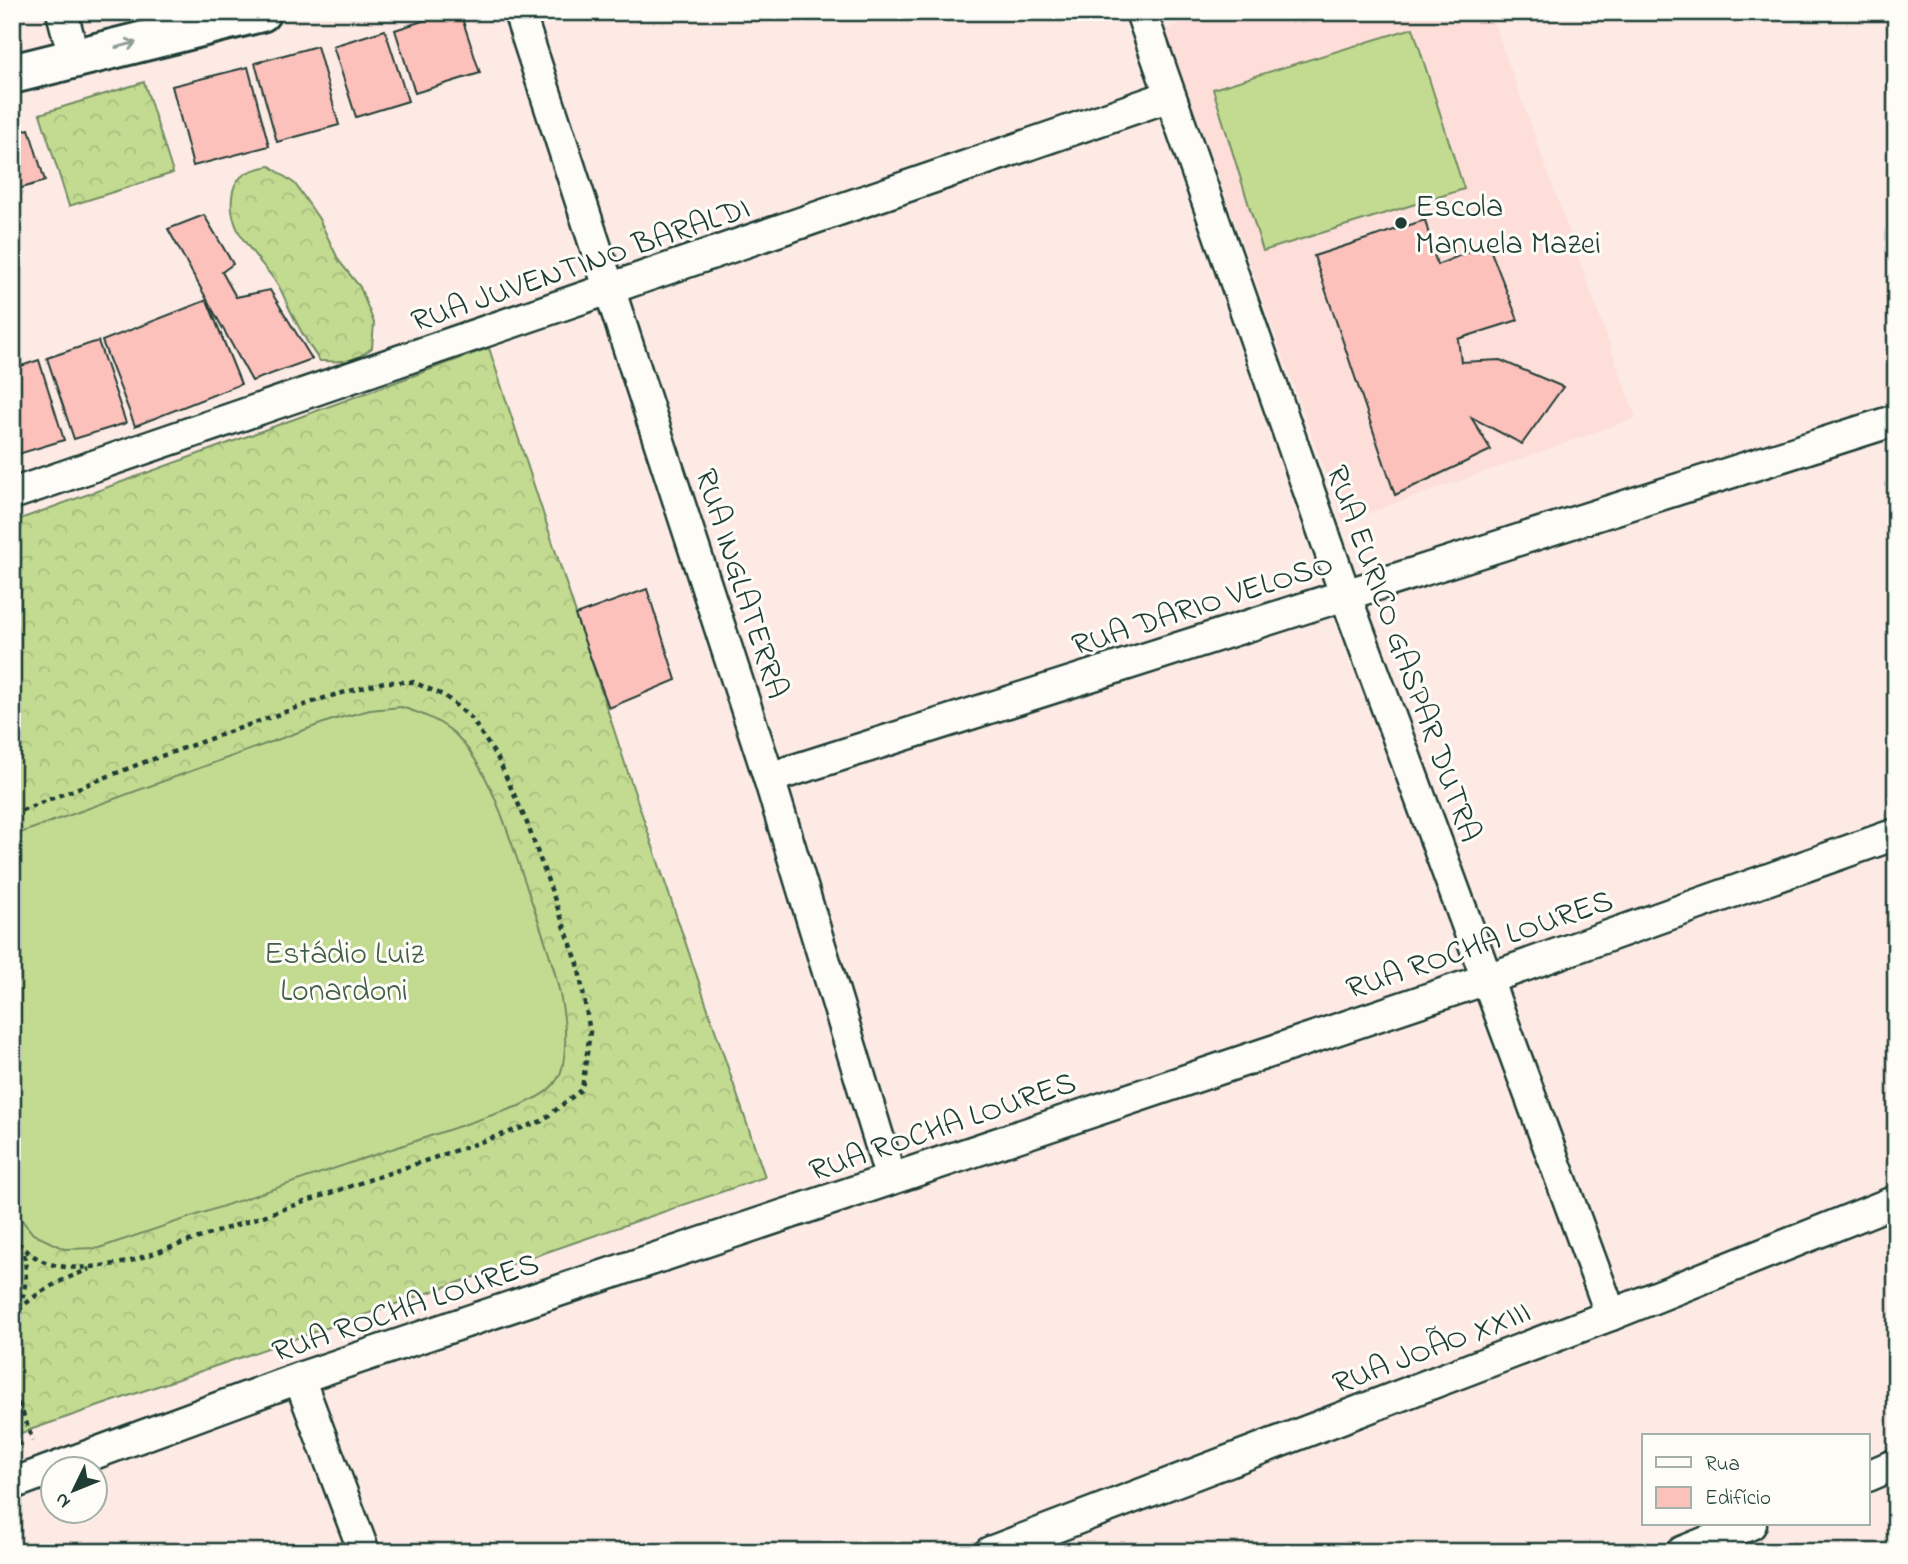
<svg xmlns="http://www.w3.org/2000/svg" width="1908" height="1564" font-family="'Indie Flower',sans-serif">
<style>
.built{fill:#fdded9}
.forest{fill:url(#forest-crowns);stroke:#718c62;stroke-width:2}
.pitch{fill:#c3db91;stroke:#718c62;stroke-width:2}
.building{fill:#fdc1bc;stroke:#1f3d34;stroke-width:2}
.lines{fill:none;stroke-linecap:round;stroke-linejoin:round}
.minor-casing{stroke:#1f3d34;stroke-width:35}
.tertiary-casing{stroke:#1f3d34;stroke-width:44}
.path{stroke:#1f3d34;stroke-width:4.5;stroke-dasharray:5 5;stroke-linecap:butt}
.minor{stroke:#fdfcf7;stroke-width:30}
.tertiary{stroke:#fdfcf7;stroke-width:38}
.oneway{stroke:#8e9c96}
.poi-dot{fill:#1f3d34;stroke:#fdfcf7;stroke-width:2.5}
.labels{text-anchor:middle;stroke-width:6;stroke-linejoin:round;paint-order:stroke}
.poi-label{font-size:32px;fill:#1f3d34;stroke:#fdfcf7;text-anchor:start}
.street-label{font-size:32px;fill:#1f3d34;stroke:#fdfcf7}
.park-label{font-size:32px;fill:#405d47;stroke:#fdfcf7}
</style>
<defs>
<pattern id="forest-crowns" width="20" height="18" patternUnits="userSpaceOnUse" patternTransform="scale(1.75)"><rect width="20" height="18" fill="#c3db91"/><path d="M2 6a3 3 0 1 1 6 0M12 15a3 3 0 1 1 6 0" fill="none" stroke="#a7bd7e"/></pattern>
</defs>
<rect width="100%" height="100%" fill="#fdeae5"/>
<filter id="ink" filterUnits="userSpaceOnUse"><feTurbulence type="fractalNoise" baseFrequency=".0143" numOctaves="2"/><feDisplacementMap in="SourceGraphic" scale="14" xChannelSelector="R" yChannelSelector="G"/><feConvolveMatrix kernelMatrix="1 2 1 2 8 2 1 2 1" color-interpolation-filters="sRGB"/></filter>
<g filter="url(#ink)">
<polygon class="built" points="1213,12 1490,12 1636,418 1343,522 1165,29"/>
<g class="forest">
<polygon points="144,82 173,173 69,206 40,114"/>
<path d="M270 166 295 184 319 219 339 261 360 287 374 323 372 348C353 363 344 362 320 361 308 345 299 328 290 310 286 302 283 293 278 285 259 256 224 231 233 191 237 173 253 169 270 166Z"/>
<polygon points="489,348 631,782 765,1177 12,1436 12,522"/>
</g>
<g class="pitch">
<polygon points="1413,28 1464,189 1263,251 1213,89"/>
<path d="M401 707C420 713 439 720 454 733 491 769 508 834 525 882 542 934 574 1009 563 1064 559 1088 540 1097 519 1106L99 1248 64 1249 33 1234 12 1208V836L332 720 370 710Z"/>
</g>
<g class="building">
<polygon points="450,12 460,12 480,73 415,93 395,30"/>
<polygon points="385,30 408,101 356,117 333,46"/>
<polygon points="317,46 339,125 277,142 255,63"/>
<polygon points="248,67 269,146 193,166 172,86"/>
<polygon points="29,129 45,181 12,191 12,134"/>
<polygon points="204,215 233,264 222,272 236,297 270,290 312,359 252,381 168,229"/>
<polygon points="1425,220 1437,265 1488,244 1518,320 1458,339 1461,362 1500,360 1563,387 1522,444 1471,417 1491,450 1395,495 1314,256"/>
<polygon points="207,300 241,384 135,426 102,341"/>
<polygon points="98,341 126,423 74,439 47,358"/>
<polygon points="39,360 64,440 12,456 12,369"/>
<polygon points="647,589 676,680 609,708 575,615"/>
</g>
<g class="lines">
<g class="minor-casing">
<g id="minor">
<polyline points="62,12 74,58"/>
<polyline points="519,12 769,778 891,1179"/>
<polyline points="1141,12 1345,594 1611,1315"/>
<polyline points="12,494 1170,96"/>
<polyline points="769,778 1896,420"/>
<polyline points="299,1378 364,1552"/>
<polyline points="1868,1476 1896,1464"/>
<polyline points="12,1484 299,1378 1487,979 1896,834"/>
<polyline points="990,1552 1611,1315 1896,1201"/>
<polyline points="1682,1552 1751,1524"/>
</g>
</g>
<g class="tertiary-casing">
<polyline id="tertiary" points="12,74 261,12"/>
</g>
<g class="path">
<path d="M12 814 142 763 327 697 384 682H413L445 696 471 718 498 759 527 823 578 964 590 1032 582 1089 542 1121 128 1262C83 1269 43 1277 12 1235"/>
<path d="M20 1308C26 1286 28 1271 23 1249"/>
<path d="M12 1318C32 1293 61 1280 90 1269"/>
<polyline points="12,1384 33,1441"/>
<polyline points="12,1422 21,1446"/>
</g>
<use href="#minor" class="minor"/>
<use href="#tertiary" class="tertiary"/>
</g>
<defs><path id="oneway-shaft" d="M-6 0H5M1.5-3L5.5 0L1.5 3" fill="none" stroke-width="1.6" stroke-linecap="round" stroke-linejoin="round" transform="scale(1.75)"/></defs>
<use class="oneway" href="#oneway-shaft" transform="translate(126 45) rotate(-14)"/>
</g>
<circle class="poi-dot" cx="1401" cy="223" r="7"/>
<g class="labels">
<g class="poi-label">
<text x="1415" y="216">Escola<tspan x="1415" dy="37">Manuela Mazei</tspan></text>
</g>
<g class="street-label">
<text transform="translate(580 263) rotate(-19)" y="11">RUA JUVENTINO BARALDI</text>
<text transform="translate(743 583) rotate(72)" y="11">RUA INGLATERRA</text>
<text transform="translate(1202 603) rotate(-18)" y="11">RUA DARIO VELOSO</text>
<text transform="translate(1405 653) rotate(70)" y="11">RUA EURICO GASPAR DUTRA</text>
<text transform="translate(1479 943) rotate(-19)" y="11">RUA ROCHA LOURES</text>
<text transform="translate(942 1125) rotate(-19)" y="11">RUA ROCHA LOURES</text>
<text transform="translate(405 1306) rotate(-19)" y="11">RUA ROCHA LOURES</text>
<text transform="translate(1431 1346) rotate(-21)" y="11">RUA JOÃO XXIII</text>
</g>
<g class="park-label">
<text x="344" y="963">Estádio Luiz<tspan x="344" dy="37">Lonardoni</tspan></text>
</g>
</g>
<rect width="1908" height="1564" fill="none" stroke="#fdfcf7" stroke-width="42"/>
<rect x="21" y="21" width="1866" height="1522" fill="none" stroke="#1f3d34" stroke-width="2.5" filter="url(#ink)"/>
<rect x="1642" y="1434" width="228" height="91" fill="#fdfcf7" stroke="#a4b0a9" stroke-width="2"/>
<rect x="1656" y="1457" width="35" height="10" fill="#fdfcf7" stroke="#a4b0a9" stroke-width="2"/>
<text x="1705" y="1470" font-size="21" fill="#1f3d34">Rua</text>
<rect x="1656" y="1487" width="35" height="21" fill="#fdc1bc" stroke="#a4b0a9" stroke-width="2"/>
<text x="1705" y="1504" font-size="21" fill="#1f3d34">Edifício</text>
<g transform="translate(74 1490) rotate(227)"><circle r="33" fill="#fdfcf7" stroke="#a4b0a9" stroke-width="2"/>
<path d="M0-5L12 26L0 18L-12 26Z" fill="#1f3d34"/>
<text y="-10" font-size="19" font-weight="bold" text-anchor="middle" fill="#1f3d34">N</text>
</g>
</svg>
